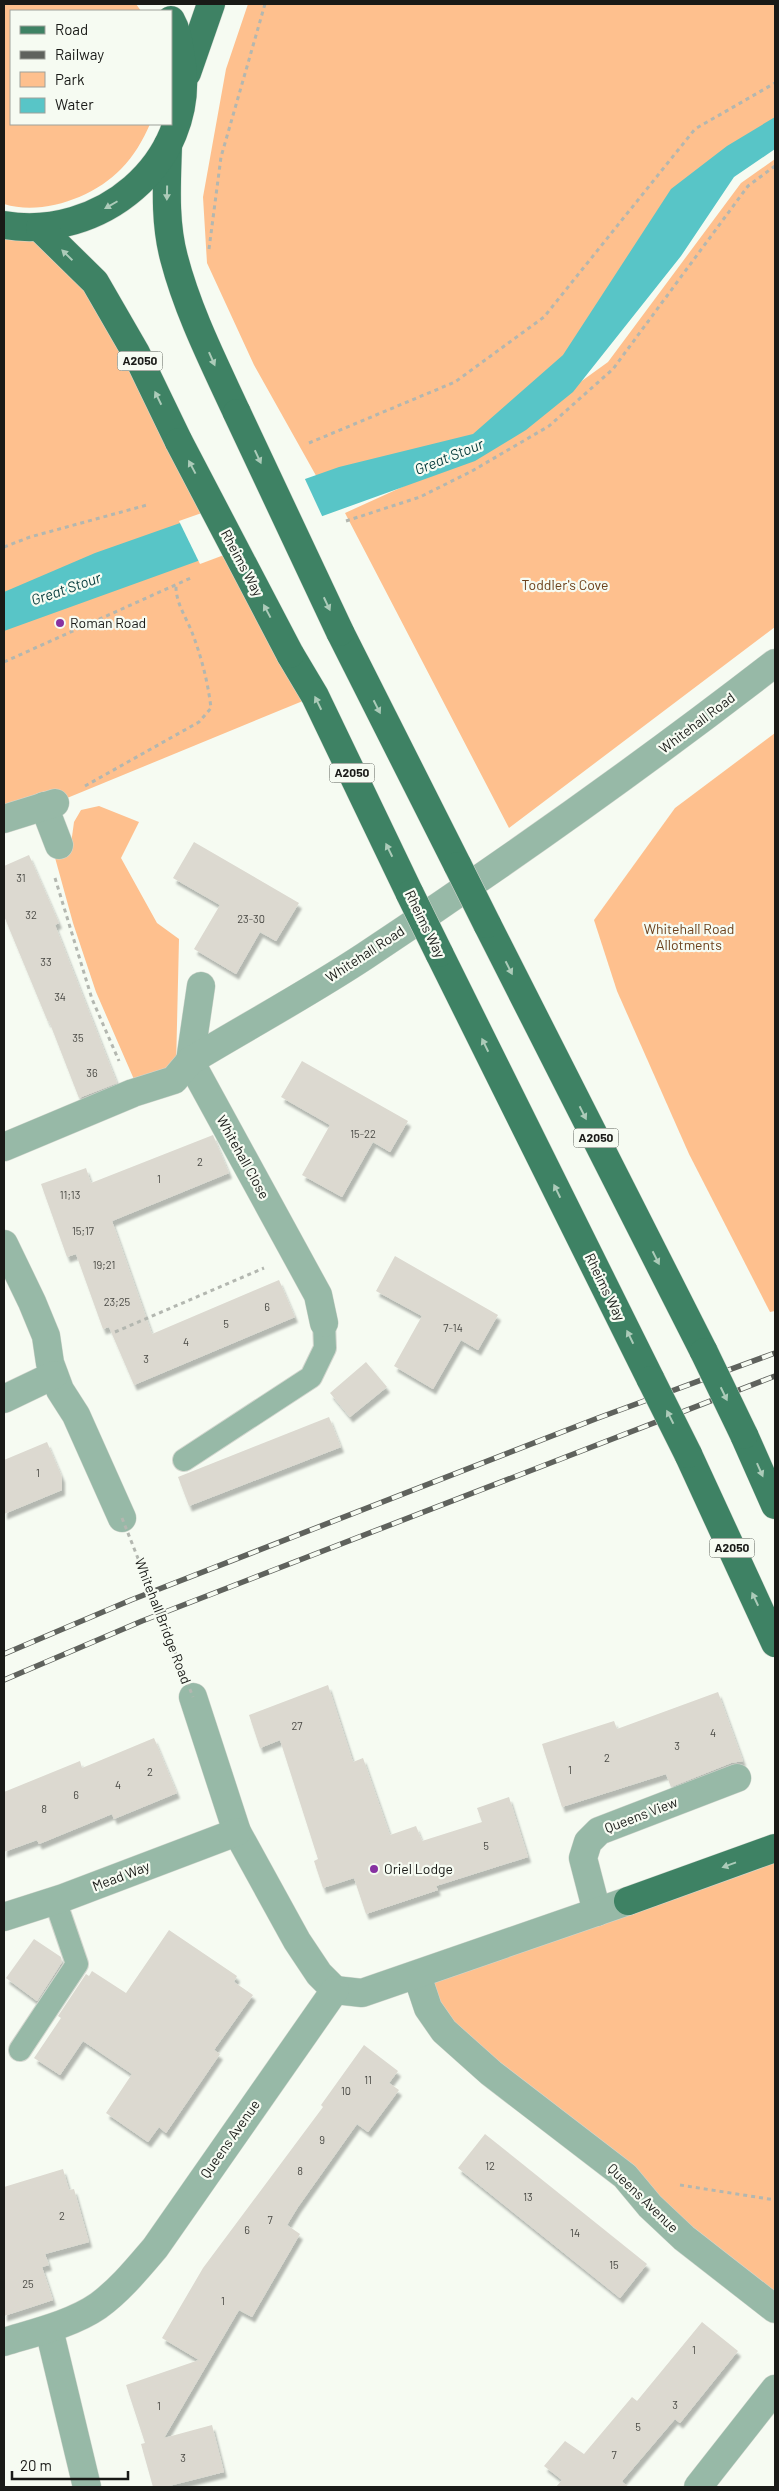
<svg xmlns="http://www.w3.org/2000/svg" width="779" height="2491" font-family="Barlow,sans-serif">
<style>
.green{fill:#fec08e}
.water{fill:#58c5c7}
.pier{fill:#f6fbf2}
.building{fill:#dcd9d0;filter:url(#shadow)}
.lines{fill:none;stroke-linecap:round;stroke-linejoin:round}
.service-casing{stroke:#d3d7cf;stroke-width:24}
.minor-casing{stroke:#d3d7cf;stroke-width:29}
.primary-casing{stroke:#d3d7cf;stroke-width:29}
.path{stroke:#b3b7b0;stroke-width:3;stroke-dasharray:4 4;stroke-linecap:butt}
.service{stroke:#97b9a7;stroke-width:22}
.minor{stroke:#97b9a7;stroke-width:28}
.primary{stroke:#3e8264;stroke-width:28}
.rail-casing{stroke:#5f625d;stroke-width:5.5}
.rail{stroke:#f6fbf2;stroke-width:4;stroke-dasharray:11;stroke-linecap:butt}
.primary-bridge-casing{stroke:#d3d7cf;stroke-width:29;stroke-linecap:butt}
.path-bridge{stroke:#b3b7b0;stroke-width:3;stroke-dasharray:4 4;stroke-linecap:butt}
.primary-bridge{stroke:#3e8264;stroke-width:28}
.oneway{fill:#accbb9}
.poi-dot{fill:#8732a1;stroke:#f6fbf2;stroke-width:2}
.labels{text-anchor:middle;stroke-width:4.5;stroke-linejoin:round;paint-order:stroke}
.number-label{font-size:11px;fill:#4a4a45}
.shield{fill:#f6fbf2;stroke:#5b5e59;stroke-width:1}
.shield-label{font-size:12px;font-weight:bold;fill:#191a17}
.street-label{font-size:14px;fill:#191a17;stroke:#f6fbf2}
.park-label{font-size:14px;fill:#6c421d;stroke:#f6fbf2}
.poi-label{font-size:14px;fill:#191a17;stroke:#f6fbf2;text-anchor:start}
.water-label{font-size:15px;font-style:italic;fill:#083d3e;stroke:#f6fbf2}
</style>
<defs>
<filter id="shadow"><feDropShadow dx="3" dy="5.5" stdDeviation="1" flood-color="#0004"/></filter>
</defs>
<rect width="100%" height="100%" fill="#f6fbf2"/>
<g class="green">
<path d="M4 4H136L141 11H11V124H150C143 140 134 156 121 169 94 197 43 216 4 204Z"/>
<polygon points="248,4 775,4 775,131 659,252 489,441 328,497 254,365 207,263 203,197 226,69"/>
<polygon points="775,159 775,627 509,828 345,513 455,463 500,440 608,362 741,183"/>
<polygon points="4,225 40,228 95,282 315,696 55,803 4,819"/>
<polygon points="775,733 775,1311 770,1312 689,1154 617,991 594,920 675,808"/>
<polygon points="99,806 139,822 121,858 157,923 179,939 176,1067 136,1084 96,992 73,923 54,854 71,844 74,822 81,810"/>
<polygon points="775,1848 775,2309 491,2073 417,1975"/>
</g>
<polygon class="water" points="775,117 775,149 734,177 681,256 573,392 526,430 475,461 4,631 4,592 95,553 339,467 473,434 563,355 671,189 727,146"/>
<polygon class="pier" points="304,477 323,518 200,564 179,521"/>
<g class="building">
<polygon points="194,842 299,903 276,941 260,932 236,974 194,949 220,905 173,878"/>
<polygon points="29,855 59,923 55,925 117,1083 79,1098 49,1021 48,1022 4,916 4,866"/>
<polygon points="302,1061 408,1121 390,1152 373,1142 342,1197 302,1175 330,1125 281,1097"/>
<polygon points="213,1135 229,1173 112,1221 152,1334 279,1280 295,1317 134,1385 109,1327 103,1329 76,1254 67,1257 41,1184 86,1168 91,1183"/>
<polygon points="395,1256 498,1315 478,1350 461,1340 433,1389 394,1366 422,1316 376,1291"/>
<polygon points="366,1362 387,1387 350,1417 330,1393"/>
<polygon points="329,1417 341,1447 189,1506 178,1477"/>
<polygon points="47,1442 62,1477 62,1490 4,1514 4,1460"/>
<polygon points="328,1685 353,1762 363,1758 390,1835 416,1826 422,1841 482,1822 477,1808 509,1797 528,1857 436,1886 438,1890 366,1914 354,1878 323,1888 314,1861 318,1859 280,1740 260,1748 249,1715"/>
<polygon points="718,1692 743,1761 731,1763 671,1787 666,1774 562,1807 542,1744 614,1721 617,1729"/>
<polygon points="154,1738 177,1793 114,1819 112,1814 39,1844 37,1840 4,1852 4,1792 80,1761 82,1768"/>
<polygon points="169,1930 237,1976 234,1982 253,1995 214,2050 220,2054 166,2133 159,2127 148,2142 106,2113 132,2074 83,2041 60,2075 34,2058 61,2018 58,2016 86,1974 89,1976 92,1971 126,1993"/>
<polygon points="34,1939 61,1957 62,1962 37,2001 6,1978"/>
<polygon points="364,2045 398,2071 389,2083 399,2090 368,2132 357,2124 298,2207 287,2225 300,2234 252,2317 239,2310 164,2438 212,2425 224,2472 165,2487 153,2487 141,2444 145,2443 126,2385 199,2360 162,2338 203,2268 323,2107 321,2105"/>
<polygon points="485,2134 647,2264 620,2298 458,2168"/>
<polygon points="63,2169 69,2190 74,2189 89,2242 45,2254 49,2265 42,2267 53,2300 4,2316 4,2187"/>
<polygon points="702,2322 738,2351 680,2423 675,2419 623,2480 622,2482 629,2487 556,2487 562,2480 544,2466 565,2441 584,2454 632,2397 637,2401"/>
</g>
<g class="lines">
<g class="service-casing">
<g id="service">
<polyline points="184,1460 311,1377 325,1348 324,1323"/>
<polyline points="20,2050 77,1964 55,1900"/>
</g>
</g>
<g class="minor-casing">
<g id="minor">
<polyline points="44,806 59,845"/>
<polyline points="4,819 55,803"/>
<polyline points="201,986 190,1061 318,1295 324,1323"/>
<path d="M4 1147 133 1093 174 1080 190 1061C248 1026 309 993 365 956 505 863 642 766 775 663"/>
<polyline points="4,1244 32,1302 46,1336 50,1363 60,1390 76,1415 122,1518"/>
<polyline points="4,1399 54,1375"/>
<polyline points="193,1697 237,1832 297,1941 319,1974 335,1990"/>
<polyline points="597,1912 583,1858 588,1842 599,1831 737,1778"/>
<polyline points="4,1917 63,1898 237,1832"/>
<polyline points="417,1975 428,2008 444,2031 491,2073 625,2176 650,2206 684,2238 775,2309"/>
<polyline points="335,1990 362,1993 628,1901"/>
<polyline points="49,2329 87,2487"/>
<path d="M4 2342C33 2333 72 2324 98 2306 120 2290 137 2269 155 2248L335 1990"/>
<polyline points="698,2487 775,2389"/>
</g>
</g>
<g class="primary-casing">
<g id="primary">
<polyline points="187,73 211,4"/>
<path d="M168 145C167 182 164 221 174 258 188 312 214 363 237 413"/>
<path d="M4 225C99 241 195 164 182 64 179 48 179 34 171 20"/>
<polyline points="40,228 95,282 136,353 179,442"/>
<polyline points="340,632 458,866"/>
<polyline points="290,654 315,696 410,894"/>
<polyline points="487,924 704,1352"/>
<polyline points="439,953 651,1380"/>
<polyline points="744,1435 775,1505"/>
<polyline points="688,1454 775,1643"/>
<polyline points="628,1901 775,1848"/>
</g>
</g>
<g class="path">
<polyline points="209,249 221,157 265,4"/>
<polyline points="309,443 455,382 544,317 695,129 775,83"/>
<polyline points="346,521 420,497 472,471 549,426 613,369 748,186 775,166"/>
<polyline points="4,547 30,537 147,505"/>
<polyline points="4,662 193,577"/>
<path d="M85 786 199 722 211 708C208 683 202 659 193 635 187 618 175 603 176 584"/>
<polyline points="55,878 92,999 119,1061"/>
<polyline points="115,1332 264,1268"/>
<polyline points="680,2185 775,2200"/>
</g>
<use href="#service" class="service"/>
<use href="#minor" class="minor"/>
<use href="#primary" class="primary"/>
<g class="rail-casing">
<g id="rail">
<polyline points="4,1654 131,1600 598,1418 775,1353"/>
<polyline points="4,1680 142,1621 775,1376"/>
</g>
</g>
<use href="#rail" class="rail"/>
<g class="primary-bridge-casing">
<g id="primary-bridge">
<polyline points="237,413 340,632"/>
<polyline points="179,442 290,654"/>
<polyline points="458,866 487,924"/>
<polyline points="410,894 439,953"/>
<polyline points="704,1352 744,1435"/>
<polyline points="651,1380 688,1454"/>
</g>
</g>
<polyline class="path-bridge" points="122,1518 193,1697"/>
<use href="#primary-bridge" class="primary-bridge"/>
</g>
<defs><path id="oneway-solid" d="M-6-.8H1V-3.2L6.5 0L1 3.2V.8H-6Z" transform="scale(1.25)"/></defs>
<g class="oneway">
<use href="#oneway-solid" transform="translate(167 193) rotate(91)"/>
<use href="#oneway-solid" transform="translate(111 205) rotate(150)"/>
<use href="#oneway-solid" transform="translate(67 255) rotate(-136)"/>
<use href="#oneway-solid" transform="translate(212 359) rotate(66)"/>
<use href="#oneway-solid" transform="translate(158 398) rotate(-116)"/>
<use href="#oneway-solid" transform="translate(258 457) rotate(65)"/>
<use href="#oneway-solid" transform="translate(192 467) rotate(-118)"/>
<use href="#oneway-solid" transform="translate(327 604) rotate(65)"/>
<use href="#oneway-solid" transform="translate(267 611) rotate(-118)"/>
<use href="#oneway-solid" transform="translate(318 703) rotate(-116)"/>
<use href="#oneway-solid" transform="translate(377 707) rotate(63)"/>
<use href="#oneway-solid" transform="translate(389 850) rotate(-116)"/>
<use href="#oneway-solid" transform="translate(509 968) rotate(63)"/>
<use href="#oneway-solid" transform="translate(485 1045) rotate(-116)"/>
<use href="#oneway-solid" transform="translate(583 1113) rotate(63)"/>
<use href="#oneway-solid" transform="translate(557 1191) rotate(-116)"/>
<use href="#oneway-solid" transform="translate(656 1258) rotate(63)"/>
<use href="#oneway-solid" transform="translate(630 1337) rotate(-116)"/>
<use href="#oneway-solid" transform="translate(724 1394) rotate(64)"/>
<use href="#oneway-solid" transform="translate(670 1417) rotate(-117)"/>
<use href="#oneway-solid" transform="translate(760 1470) rotate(66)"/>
<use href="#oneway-solid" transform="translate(755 1599) rotate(-115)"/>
<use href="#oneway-solid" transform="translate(729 1865) rotate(160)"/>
</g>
<g class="poi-dot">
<circle cx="60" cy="623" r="5"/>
<circle cx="374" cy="1869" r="5"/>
</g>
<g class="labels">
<g class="number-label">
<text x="21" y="882">31</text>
<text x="31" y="919">32</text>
<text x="251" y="923">23-30</text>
<text x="46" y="966">33</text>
<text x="60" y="1001">34</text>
<text x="78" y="1042">35</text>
<text x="92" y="1077">36</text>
<text x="363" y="1138">15-22</text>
<text x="200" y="1166">2</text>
<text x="159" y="1183">1</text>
<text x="70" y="1199">11;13</text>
<text x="83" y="1235">15;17</text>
<text x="104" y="1269">19;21</text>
<text x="117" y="1306">23;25</text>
<text x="267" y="1311">6</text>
<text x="226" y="1328">5</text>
<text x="453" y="1332">7-14</text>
<text x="186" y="1346">4</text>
<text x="146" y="1363">3</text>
<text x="38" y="1477">1</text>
<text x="297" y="1730">27</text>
<text x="713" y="1737">4</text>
<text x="677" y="1750">3</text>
<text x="607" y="1762">2</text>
<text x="570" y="1774">1</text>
<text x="150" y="1776">2</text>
<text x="118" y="1789">4</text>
<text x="76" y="1799">6</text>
<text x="44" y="1813">8</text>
<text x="486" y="1850">5</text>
<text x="368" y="2084">11</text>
<text x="346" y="2095">10</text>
<text x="322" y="2144">9</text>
<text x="490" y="2170">12</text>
<text x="300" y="2175">8</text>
<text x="528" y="2201">13</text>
<text x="62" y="2220">2</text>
<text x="270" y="2224">7</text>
<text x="247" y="2234">6</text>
<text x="575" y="2237">14</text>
<text x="614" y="2269">15</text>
<text x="28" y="2288">25</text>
<text x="223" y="2305">1</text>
<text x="694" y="2354">1</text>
<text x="675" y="2409">3</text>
<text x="159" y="2410">1</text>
<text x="638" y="2431">5</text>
<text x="614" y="2459">7</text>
<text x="183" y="2462">3</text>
</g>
<g class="shield">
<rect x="117.5" y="351.5" width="45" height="19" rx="4"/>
<rect x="329.5" y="763.5" width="45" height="19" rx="4"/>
<rect x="573.5" y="1128.5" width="45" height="19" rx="4"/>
<rect x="709.5" y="1538.5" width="45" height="19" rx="4"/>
</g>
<g class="shield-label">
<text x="140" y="365">A2050</text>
<text x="352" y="777">A2050</text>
<text x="596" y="1142">A2050</text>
<text x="732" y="1552">A2050</text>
</g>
<g class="street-label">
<text transform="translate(242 563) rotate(62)" y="5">Rheims Way</text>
<text transform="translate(697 723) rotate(-37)" y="5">Whitehall Road</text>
<text transform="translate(425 924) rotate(64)" y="5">Rheims Way</text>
<text transform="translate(365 954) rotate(-33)" y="5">Whitehall Road</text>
<text transform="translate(243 1157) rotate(61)" y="5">Whitehall Close</text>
<text transform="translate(605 1287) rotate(64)" y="5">Rheims Way</text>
<text transform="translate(163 1621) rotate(69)" y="5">Whitehall Bridge Road</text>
<text transform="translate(641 1815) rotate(-21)" y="5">Queens View</text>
<text transform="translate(121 1876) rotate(-21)" y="5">Mead Way</text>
<text transform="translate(230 2139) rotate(-55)" y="5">Queens Avenue</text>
<text transform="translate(643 2198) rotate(44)" y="5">Queens Avenue</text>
</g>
<g class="park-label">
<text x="565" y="590">Toddler's Cove</text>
<text x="689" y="934">Whitehall Road<tspan x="689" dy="16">Allotments</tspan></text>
</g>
<g class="poi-label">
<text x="70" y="628">Roman Road</text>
<text x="384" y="1874">Oriel Lodge</text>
</g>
<g class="water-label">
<text transform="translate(449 457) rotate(-22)" y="5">Great Stour</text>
<text transform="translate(66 589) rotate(-19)" y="5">Great Stour</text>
</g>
</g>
<rect width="779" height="2491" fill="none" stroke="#191a17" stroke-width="10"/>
<rect x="10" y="10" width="162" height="115" fill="#f6fbf2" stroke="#9ea19a"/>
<rect x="20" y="26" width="25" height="8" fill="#3e8264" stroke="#9ea19a"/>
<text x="55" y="35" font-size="15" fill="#191a17">Road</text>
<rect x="20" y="51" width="25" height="8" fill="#5f625d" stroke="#9ea19a"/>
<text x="55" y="60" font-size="15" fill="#191a17">Railway</text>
<rect x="20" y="72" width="25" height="15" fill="#fec08e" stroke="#9ea19a"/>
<text x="55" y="85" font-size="15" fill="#191a17">Park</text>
<rect x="20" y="98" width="25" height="15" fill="#58c5c7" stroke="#9ea19a"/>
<text x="55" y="110" font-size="15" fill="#191a17">Water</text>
<path d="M12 2471v8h116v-8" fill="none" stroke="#191a17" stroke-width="2.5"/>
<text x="20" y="2471" font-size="15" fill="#191a17" stroke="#f6fbf2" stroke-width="4" paint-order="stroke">20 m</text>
</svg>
